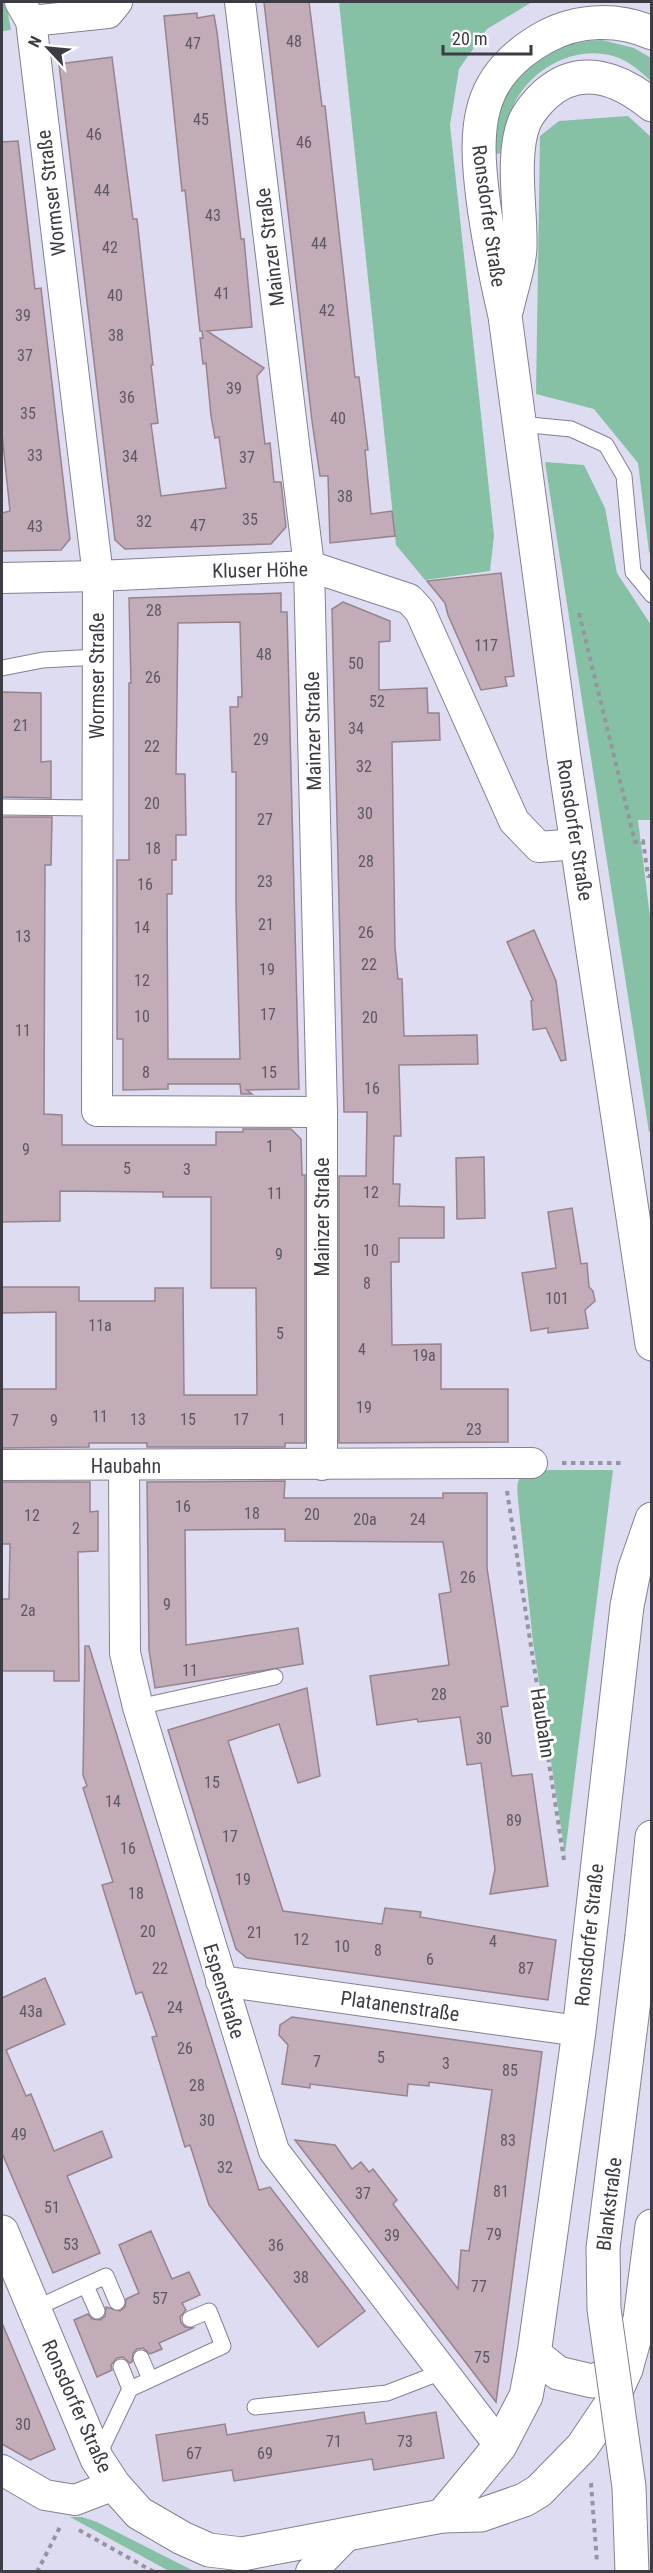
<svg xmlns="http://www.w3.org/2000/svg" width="653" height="2573" font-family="'Roboto Condensed',sans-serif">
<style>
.green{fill:#86c1a6}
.building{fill:#c1acb7;stroke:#97838d;stroke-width:1.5;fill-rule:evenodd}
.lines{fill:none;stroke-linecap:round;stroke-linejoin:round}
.lane-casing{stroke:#838194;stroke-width:17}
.street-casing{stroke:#838194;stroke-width:32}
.secondary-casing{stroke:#838194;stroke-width:35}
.primary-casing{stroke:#838194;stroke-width:35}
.path{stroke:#9594a3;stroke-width:4;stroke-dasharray:4.5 4.5;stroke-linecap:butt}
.lane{stroke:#fff;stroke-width:15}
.street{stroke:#fff;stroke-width:30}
.secondary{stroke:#fff;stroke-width:33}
.primary{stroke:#fff;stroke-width:33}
.primary-bridge-casing{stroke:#838194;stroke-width:35;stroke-linecap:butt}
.primary-bridge{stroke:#fff;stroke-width:33}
.labels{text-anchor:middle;stroke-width:6;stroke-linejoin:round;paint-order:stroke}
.number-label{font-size:16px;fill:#5d5861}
.street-label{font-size:20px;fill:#3c3c44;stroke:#fff}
</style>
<rect width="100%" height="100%" fill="#dedcf1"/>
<g class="green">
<polygon points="2,2 6,2 11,30 2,31"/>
<polygon points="339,2 532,2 487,29 459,69 450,125 494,536 490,571 425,580 396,545"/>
<path d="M602 40 634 48 651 58V81C640 71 628 60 613 56 574 45 531 69 514 104 507 119 506 137 502 153L496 154C490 144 494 132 497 122 509 70 550 42 602 40Z"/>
<polygon points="628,116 651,137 651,554 649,552 638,463 594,409 536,394 540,136 559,121"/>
<polygon points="545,462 584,465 605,508 617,573 651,625 651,820 638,820 652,933 651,1132 649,1132"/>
<path d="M532 1470H613L565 1854 533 1642 518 1500C517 1483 515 1477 532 1470Z"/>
<polygon points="70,2517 82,2517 97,2522 194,2571 169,2571"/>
</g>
<g class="building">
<polygon points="264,2 309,2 322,106 325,106 355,377 359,377 368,450 365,450 371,514 392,511 395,536 330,543 328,476 320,476 312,421"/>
<polygon points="197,13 197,18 214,15 217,32 241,239 244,239 252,327 207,331 264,368 257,376 265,444 270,443 274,482 281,482 286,527 271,544 125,549 115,540 59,64 112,57 133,219 137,219 153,365 151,365 158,423 151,424 161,496 226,488 219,437 215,438 211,416 206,363 203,364 200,338 203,338 202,331 200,331 185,190 182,191 164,16"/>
<polygon points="18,141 35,289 41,288 70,539 61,550 2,551 2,513 10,511 2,434 2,142"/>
<polygon points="501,573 514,676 505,677 507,686 481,690 448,615 445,603 427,581"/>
<path d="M281 593V612H287L299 1089 247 1090 252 1094H241L240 1084H168V1089L123 1090V1039H117V860H129V683H131L129 598ZM240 622 242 697H238V707H230L232 772H236V903L240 1059H168L167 894H172V860H176V835H186L185 774H176L178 623Z"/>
<polygon points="343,602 390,621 390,641 379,642 379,690 427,688 428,713 439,713 440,740 392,742 395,947 398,979 402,979 404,1036 477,1035 478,1064 399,1065 401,1136 394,1136 393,1184 400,1184 399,1206 444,1207 444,1238 399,1238 399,1262 391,1262 392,1345 441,1344 441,1389 508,1389 508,1442 339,1443 339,1176 366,1176 367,1112 344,1112 332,609"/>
<polygon points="2,692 41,693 41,762 51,761 51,798 2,797"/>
<polygon points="2,817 52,817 51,865 45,865 44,1114 62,1115 62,1145 216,1145 216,1132 243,1132 243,1129 291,1129 301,1139 302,1175 305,1175 305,1443 285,1443 285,1447 147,1447 147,1443 89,1443 89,1447 2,1448 2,1389 56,1389 56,1312 2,1313 2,1287 79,1287 79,1301 155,1301 155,1288 183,1288 184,1395 257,1395 256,1288 211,1288 211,1197 163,1197 163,1192 60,1191 60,1221 2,1222"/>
<polygon points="534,930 556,981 566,1060 561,1061 546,1028 533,1030 531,1001 533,1000 507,942"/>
<polygon points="484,1157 485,1218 457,1219 456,1158"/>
<polygon points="572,1208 581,1264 587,1263 589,1287 593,1291 595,1301 585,1310 588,1328 548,1333 548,1328 531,1331 522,1273 556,1268 548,1212"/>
<polygon points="285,1481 284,1498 443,1498 443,1493 487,1493 487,1568 508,1706 501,1707 512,1776 532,1774 548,1886 490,1894 495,1869 481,1763 467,1765 460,1717 418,1722 417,1719 377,1725 370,1676 449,1665 439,1594 451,1592 443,1542 285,1541 285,1529 185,1530 186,1645 298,1628 303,1664 155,1688 149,1650 147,1482"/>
<polygon points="2,1482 90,1482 90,1512 98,1511 98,1551 78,1552 79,1681 54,1681 54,1671 2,1671 2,1599 9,1599 10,1544 2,1544"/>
<polygon points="85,1646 89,1646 259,2190 270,2187 365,2311 318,2347 209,2205 190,2145 185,2147 152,2037 157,2036 142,1992 136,1994 102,1885 113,1882 83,1788 87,1786 83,1775"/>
<polygon points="307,1688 320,1776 298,1783 279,1724 228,1741 283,1911 382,1924 385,1908 421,1912 420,1917 556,1940 548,2000 247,1958 236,1949 168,1730"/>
<polygon points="45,1978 65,2024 6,2050 26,2096 31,2094 54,2151 102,2131 112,2157 67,2176 100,2253 53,2273 2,2153 2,1998"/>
<polygon points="292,2017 542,2052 496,2402 295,2140 335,2145 352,2169 361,2162 369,2172 373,2169 397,2200 393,2204 458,2289 461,2250 469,2251 492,2090 429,2082 429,2086 408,2084 407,2096 310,2084 310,2088 282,2084 288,2045 279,2035 280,2025"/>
<polygon points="151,2231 172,2279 189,2272 200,2295 182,2303 186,2310 180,2317 181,2323 185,2327 193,2328 159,2343 162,2349 150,2354 143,2348 137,2349 133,2353 132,2362 130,2363 123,2357 117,2358 111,2365 112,2370 97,2377 74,2320 88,2314 92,2319 100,2320 105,2316 106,2307 120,2311 125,2307 126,2299 139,2293 119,2245"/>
<polygon points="2,2323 55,2449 30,2460 2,2444"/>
<polygon points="364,2412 366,2424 436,2412 444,2458 374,2470 372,2459 234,2481 232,2470 163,2481 156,2435 225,2424 227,2435"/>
</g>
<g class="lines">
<g class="lane-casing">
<g id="lane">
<polyline points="520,424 571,429 606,445 624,476 633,572 652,595"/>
<polyline points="2,668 43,660 97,657"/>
<polyline points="2,807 97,808"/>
<polyline points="138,1707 275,1677"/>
<polyline points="86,2286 97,2311"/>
<polyline points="34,2309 106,2276 117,2302"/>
<polyline points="141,2358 150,2379"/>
<polyline points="121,2367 130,2389"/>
<polyline points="255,2407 387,2393 444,2371"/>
<polyline points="98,2456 130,2389 223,2346 209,2311 190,2319"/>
</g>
</g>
<g class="street-casing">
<g id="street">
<polyline points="20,2 31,21 98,576 97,1111 322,1112"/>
<polyline points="240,2 309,566 322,1112 322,1465"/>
<polyline points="31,21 108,13 117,2"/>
<polyline points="2,578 98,576 309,566 409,599 420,611 514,821 539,847 577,844"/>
<polyline points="2,1465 532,1463"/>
<polyline points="124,1466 125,1653 138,1707 274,2151 500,2446"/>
<polyline points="221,1981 579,2031"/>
<polyline points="2,2470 45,2495 75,2500 114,2485"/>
<polyline points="311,2572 347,2535"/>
</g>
</g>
<g class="secondary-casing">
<g id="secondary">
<polyline points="2,2232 97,2459 114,2485 139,2513 182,2538 209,2550 242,2554 442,2516 481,2515 524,2500 539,2491 582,2447 609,2407 626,2369 640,2319 652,2226"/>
<polyline points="534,2354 558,2373 592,2381 626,2369"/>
<polyline points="442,2516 500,2446 526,2396 534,2354 579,2031 627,1606 634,1571 652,1519"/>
</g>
</g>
<g class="primary-casing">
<g id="primary">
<path d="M652 33C618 18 578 19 545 37 475 76 474 127 483 199 488 238 496 277 505 316L564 758 652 1344"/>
<path d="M507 308C511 288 520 266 520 246 521 210 511 156 524 123 528 113 538 101 546 94 581 63 620 79 652 105"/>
<polyline points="642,1936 652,1837"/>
</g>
</g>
<g class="path">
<polyline points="579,613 635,842 643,841 648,876 652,876"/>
<polyline points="562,1463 621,1463"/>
<polyline points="507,1491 564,1860"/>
<polyline points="591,2483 597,2562"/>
<polyline points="79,2530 154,2572"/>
<polyline points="37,2572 60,2527"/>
</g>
<use href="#lane" class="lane"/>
<use href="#street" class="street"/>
<use href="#secondary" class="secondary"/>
<use href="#primary" class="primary"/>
<g class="primary-bridge-casing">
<polyline id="primary-bridge" points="632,2572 629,2487 604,2309 603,2248 642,1936"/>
</g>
<use href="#primary-bridge" class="primary-bridge"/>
</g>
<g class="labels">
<g class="number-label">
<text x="294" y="47">48</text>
<text x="193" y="49">47</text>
<text x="201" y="125">45</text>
<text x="94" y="140">46</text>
<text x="304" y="148">46</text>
<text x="102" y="196">44</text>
<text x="213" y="221">43</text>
<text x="319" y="249">44</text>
<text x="110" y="253">42</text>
<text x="222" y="299">41</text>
<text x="115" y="301">40</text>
<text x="327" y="316">42</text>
<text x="23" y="321">39</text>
<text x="116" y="341">38</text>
<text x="25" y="361">37</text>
<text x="234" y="394">39</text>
<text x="127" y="403">36</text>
<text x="28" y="419">35</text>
<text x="338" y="424">40</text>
<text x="35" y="461">33</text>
<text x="130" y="462">34</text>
<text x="247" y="463">37</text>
<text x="345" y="502">38</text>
<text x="250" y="525">35</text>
<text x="144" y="527">32</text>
<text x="198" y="531">47</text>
<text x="35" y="532">43</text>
<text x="154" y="616">28</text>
<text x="486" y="651">117</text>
<text x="264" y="660">48</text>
<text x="356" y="669">50</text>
<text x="153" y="683">26</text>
<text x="377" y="707">52</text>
<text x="21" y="731">21</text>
<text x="356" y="734">34</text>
<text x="261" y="745">29</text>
<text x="152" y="752">22</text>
<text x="364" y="772">32</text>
<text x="152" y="809">20</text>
<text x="365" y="819">30</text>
<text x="265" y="825">27</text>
<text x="153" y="854">18</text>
<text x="366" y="867">28</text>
<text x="265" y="887">23</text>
<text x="145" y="890">16</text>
<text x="266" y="930">21</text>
<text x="142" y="933">14</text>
<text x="366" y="938">26</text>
<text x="23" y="942">13</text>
<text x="369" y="970">22</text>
<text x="267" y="975">19</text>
<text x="142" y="986">12</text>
<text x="268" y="1020">17</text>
<text x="142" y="1022">10</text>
<text x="370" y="1023">20</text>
<text x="23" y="1036">11</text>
<text x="146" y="1078">8</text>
<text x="269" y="1078">15</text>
<text x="372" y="1094">16</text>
<text x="270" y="1152">1</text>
<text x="26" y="1155">9</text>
<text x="127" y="1174">5</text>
<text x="187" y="1175">3</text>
<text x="371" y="1198">12</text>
<text x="275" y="1199">11</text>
<text x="371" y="1256">10</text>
<text x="279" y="1260">9</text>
<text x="367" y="1289">8</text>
<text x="557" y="1304">101</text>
<text x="100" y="1331">11a</text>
<text x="280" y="1339">5</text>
<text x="362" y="1355">4</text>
<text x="424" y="1361">19a</text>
<text x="364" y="1413">19</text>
<text x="100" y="1422">11</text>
<text x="138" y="1425">13</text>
<text x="188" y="1425">15</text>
<text x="241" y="1425">17</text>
<text x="282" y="1425">1</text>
<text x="15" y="1426">7</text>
<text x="54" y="1426">9</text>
<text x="474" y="1435">23</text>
<text x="183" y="1512">16</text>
<text x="252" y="1519">18</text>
<text x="312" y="1520">20</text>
<text x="32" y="1521">12</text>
<text x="365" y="1525">20a</text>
<text x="418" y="1525">24</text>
<text x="76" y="1534">2</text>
<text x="468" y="1583">26</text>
<text x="167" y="1610">9</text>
<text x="28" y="1616">2a</text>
<text x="190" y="1676">11</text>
<text x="439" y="1700">28</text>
<text x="484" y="1744">30</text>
<text x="212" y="1788">15</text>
<text x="113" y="1807">14</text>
<text x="514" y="1826">89</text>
<text x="230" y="1842">17</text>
<text x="128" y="1854">16</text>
<text x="243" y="1885">19</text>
<text x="136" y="1899">18</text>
<text x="148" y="1937">20</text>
<text x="255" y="1938">21</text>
<text x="301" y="1945">12</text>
<text x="493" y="1947">4</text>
<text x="342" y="1952">10</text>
<text x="378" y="1956">8</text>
<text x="430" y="1965">6</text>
<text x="160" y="1974">22</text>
<text x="526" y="1974">87</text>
<text x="175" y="2013">24</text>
<text x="31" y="2017">43a</text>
<text x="185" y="2054">26</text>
<text x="381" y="2063">5</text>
<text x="317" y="2067">7</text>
<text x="446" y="2069">3</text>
<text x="510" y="2076">85</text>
<text x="197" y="2091">28</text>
<text x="207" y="2126">30</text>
<text x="19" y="2140">49</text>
<text x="508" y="2146">83</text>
<text x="225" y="2173">32</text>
<text x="501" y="2197">81</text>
<text x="363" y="2199">37</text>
<text x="52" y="2213">51</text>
<text x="494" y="2240">79</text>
<text x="392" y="2241">39</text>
<text x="71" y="2250">53</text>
<text x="276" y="2251">36</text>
<text x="301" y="2283">38</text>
<text x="479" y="2292">77</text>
<text x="160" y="2304">57</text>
<text x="482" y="2363">75</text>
<text x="23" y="2430">30</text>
<text x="334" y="2447">71</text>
<text x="405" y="2447">73</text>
<text x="194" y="2459">67</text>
<text x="265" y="2459">69</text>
</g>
<g class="street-label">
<text transform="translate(51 193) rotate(-97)" y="7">Wormser Straße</text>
<text transform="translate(489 216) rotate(82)" y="7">Ronsdorfer Straße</text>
<text transform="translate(270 247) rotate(-97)" y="7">Mainzer Straße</text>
<text transform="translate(260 570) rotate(-1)" y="7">Kluser Höhe</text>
<text transform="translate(97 676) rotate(-90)" y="7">Wormser Straße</text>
<text transform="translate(313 731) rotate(-91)" y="7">Mainzer Straße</text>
<text transform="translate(575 830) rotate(81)" y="7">Ronsdorfer Straße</text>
<text transform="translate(322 1217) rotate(-90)" y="7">Mainzer Straße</text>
<text x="126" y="1473">Haubahn</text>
<text transform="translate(543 1723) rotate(81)" y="7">Haubahn</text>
<text transform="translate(589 1935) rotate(-84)" y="7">Ronsdorfer Straße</text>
<text transform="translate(224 1991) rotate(73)" y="7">Espenstraße</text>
<text transform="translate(400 2006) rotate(8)" y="7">Platanenstraße</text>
<text transform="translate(609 2204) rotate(-83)" y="7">Blankstraße</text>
<text transform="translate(77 2406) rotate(66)" y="7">Ronsdorfer Straße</text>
</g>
</g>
<rect width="653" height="2573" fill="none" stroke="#3c3c44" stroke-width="6"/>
<g transform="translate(48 48) rotate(296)" stroke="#ffffff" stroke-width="4.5" paint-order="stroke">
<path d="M0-4.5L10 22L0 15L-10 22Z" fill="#3c3c44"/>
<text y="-9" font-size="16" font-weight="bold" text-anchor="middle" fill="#3c3c44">N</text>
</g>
<path d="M443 45v9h88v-9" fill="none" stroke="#3c3c44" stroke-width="3"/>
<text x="452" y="45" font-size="18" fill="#3c3c44" stroke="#ffffff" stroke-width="4.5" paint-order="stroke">20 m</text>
</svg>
